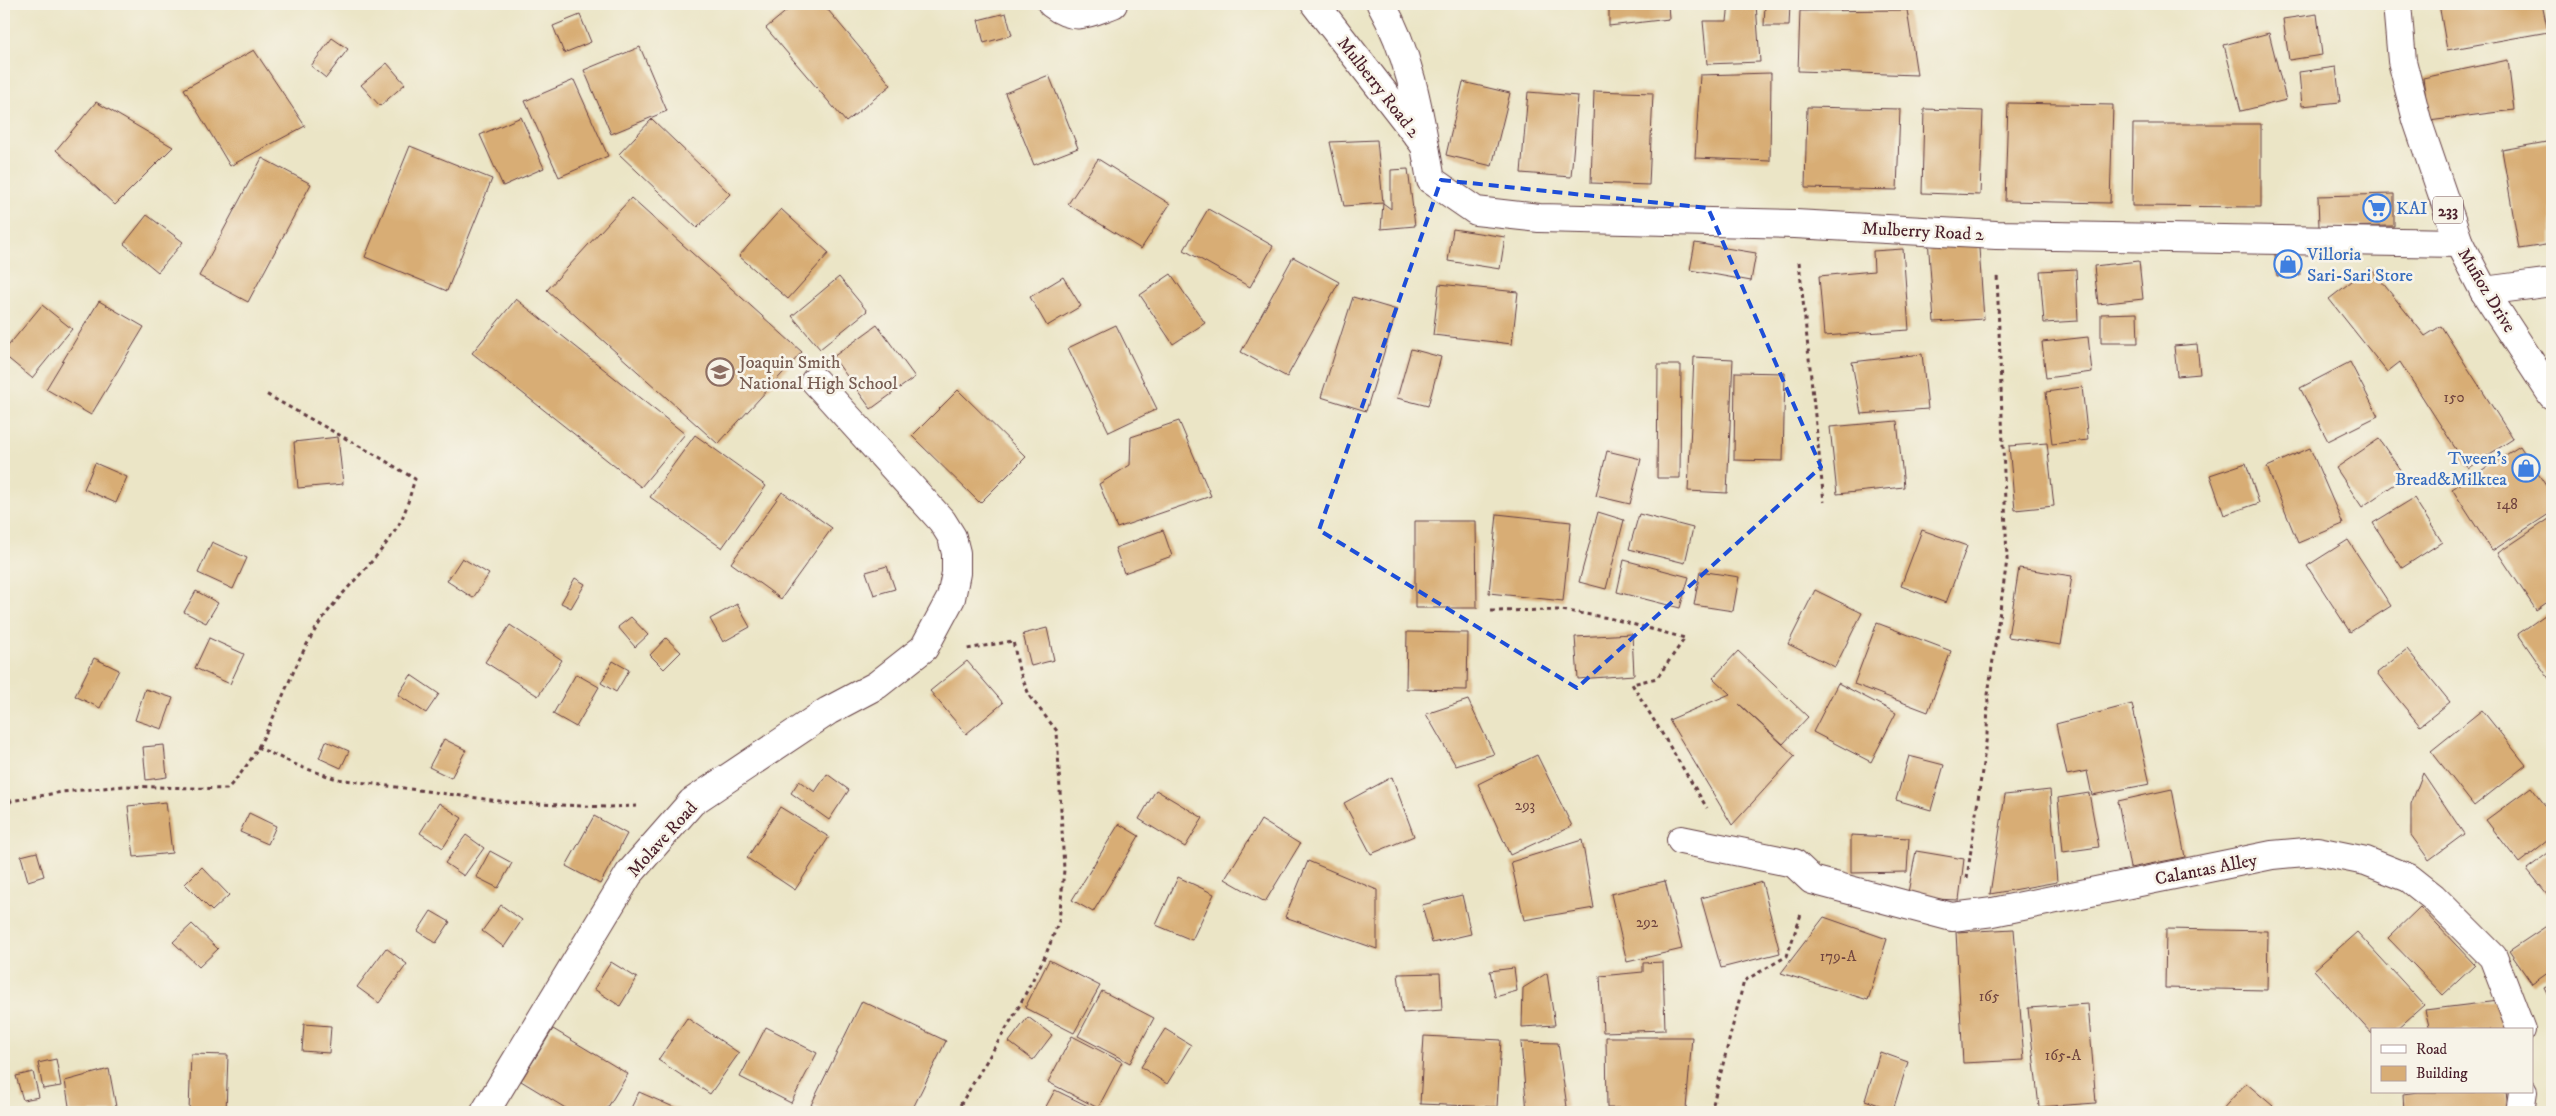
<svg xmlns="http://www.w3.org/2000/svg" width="2556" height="1116" font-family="'IM FELL DW Pica',serif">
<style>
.building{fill:#d8ad75}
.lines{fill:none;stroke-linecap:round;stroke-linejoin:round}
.minor-casing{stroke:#623d42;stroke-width:30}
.major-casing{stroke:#623d42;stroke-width:30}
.path{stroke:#623d42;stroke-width:3;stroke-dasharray:4 4;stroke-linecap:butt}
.minor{stroke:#fff;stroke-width:28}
.major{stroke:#fff;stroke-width:28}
.marked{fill:none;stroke:#1d4ed8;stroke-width:4;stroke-dasharray:10 6;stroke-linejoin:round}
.labels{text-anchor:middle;stroke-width:5;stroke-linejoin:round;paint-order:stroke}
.number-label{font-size:15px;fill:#6e423e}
.shield{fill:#f7f3e8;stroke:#7e5f64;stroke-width:1}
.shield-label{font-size:16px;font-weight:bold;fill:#4a1f2b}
.street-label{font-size:18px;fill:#4a1f2b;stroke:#f7f3e8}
.shop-label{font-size:18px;fill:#366cbe;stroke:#f7f3e8;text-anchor:start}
.education-label{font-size:18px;fill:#785e54;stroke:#f7f3e8;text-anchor:start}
</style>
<rect width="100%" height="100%" fill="#f7f3e8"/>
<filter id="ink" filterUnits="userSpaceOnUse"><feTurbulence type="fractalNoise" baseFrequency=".02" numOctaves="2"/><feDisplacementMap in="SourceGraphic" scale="10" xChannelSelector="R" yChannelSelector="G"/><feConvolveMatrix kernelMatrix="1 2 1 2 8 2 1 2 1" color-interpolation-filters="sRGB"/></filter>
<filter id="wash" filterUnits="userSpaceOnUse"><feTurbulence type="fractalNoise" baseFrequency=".0096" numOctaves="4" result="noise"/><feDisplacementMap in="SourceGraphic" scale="20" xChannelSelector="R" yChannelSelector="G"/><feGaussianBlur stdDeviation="1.12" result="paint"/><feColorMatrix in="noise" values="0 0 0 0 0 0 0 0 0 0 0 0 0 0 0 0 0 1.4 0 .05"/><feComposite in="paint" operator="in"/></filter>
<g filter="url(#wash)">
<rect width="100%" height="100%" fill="#ebe5c6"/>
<g id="blocks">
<g class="building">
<polygon points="795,4 823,4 891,85 846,122 766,28"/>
<polygon points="1609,4 1668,4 1669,19 1609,26"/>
<polygon points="1729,4 1756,4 1760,62 1707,64 1703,21 1727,21"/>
<polygon points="1765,4 1790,4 1789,26 1764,26"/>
<polygon points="2439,4 2542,4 2548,32 2447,50"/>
<polygon points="1907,10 1917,75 1798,71 1800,11"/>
<polygon points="1006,13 1012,35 984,43 978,20"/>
<polygon points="2317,14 2322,55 2289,60 2283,19"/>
<polygon points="580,15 591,42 564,53 553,26"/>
<polygon points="2269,33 2286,100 2241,111 2224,45"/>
<polygon points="332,38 348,49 326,78 311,66"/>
<polygon points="640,47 667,111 611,134 584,70"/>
<polygon points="254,50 305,126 230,166 184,89"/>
<polygon points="2508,60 2514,110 2429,121 2423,78"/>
<polygon points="387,63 405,84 380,106 361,85"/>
<polygon points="2336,67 2340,102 2302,106 2299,72"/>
<polygon points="1771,73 1770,161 1695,158 1700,75"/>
<polygon points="1049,75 1078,148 1034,165 1005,93"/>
<polygon points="574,80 608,156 559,177 525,101"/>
<polygon points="1463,82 1510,93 1492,166 1446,155"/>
<polygon points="4,90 5,90 8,120 4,120"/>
<polygon points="1594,91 1653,93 1649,185 1591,183"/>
<polygon points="1528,92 1578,96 1571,177 1521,173"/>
<polygon points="96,102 173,147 115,205 56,150"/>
<polygon points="2008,103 2113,105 2110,203 2005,201"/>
<polygon points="1807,107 1900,109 1897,190 1805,188"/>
<polygon points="1924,109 1983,111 1980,195 1922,193"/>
<polygon points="521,117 544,168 503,186 480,135"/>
<polygon points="652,119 730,194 697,228 619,154"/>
<polygon points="2133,124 2261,124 2261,207 2132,206"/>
<polygon points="1377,140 1383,203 1344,206 1330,142"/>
<polygon points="2552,141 2552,244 2519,249 2502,150"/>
<polygon points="410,146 492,179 447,291 365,257"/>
<polygon points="262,158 311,184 248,302 199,276"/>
<polygon points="1098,159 1170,204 1141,249 1068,204"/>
<polygon points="1408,169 1415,226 1381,229 1383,203 1391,209 1391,170"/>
<polygon points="2394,194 2394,226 2319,227 2318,196"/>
<polygon points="631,198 802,352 718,444 547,290"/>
<polygon points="781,209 829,253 788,299 739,256"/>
<polygon points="1208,209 1273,246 1250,287 1184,250"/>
<polygon points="147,215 183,242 158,272 124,244"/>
<polygon points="1453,229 1505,237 1500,269 1448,261"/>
<polygon points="1978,234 1984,319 1934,322 1928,238"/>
<polygon points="1695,243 1756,253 1751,281 1690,270"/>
<polygon points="1903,249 1909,330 1824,336 1819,276 1874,271 1873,251"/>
<polygon points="2298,253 2300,275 2277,276 2275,254"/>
<polygon points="1293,257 1339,282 1287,377 1241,352"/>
<polygon points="2139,261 2143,299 2098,304 2094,266"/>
<polygon points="2370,267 2425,336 2441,326 2513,439 2468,468 2400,362 2387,372 2329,299"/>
<polygon points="2076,269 2078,321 2044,323 2040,271"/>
<polygon points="1171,274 1205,323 1173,344 1140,295"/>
<polygon points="839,277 867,311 820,349 792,316"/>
<polygon points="1063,277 1081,306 1047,326 1030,297"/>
<polygon points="1439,284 1518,292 1512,344 1433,335"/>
<polygon points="1353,297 1397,310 1366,411 1321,397"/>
<polygon points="516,299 685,434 641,487 472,353"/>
<polygon points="99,301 144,327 91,415 46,389"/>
<polygon points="42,305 72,329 32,378 4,355 4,351"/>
<polygon points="2137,313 2138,343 2101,343 2101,314"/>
<polygon points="877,325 915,377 871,409 833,357"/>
<polygon points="1116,325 1157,409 1109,432 1068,348"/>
<polygon points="2088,337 2092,372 2046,378 2042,342"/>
<polygon points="2197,344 2200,374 2177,376 2174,346"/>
<polygon points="1411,349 1441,357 1428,406 1397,398"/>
<polygon points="1922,354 1928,409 1861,414 1852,362"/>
<polygon points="1694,357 1733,359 1727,493 1688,491"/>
<polygon points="2350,362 2378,416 2328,441 2300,388"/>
<polygon points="1658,365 1681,365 1680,478 1657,478"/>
<polygon points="1735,372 1785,373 1783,461 1734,460"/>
<polygon points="2082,387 2088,440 2052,444 2046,392"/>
<polygon points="958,390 1026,457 980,503 912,436"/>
<polygon points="1179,421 1211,496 1117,528 1099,484 1130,465 1131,437"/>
<polygon points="1897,421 1904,487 1837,494 1830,427"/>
<polygon points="695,435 766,486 722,548 650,497"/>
<polygon points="338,437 343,484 298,488 294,442"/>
<polygon points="2379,439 2405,477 2362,507 2336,468"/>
<polygon points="2047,443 2054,506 2015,510 2009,446"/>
<polygon points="2520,446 2552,495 2552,512 2492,551 2452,489"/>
<polygon points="2310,448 2343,524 2298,543 2267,467"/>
<polygon points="1607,451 1641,459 1630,504 1596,496"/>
<polygon points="95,463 127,477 116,503 84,489"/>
<polygon points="2246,463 2259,503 2224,515 2210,475"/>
<polygon points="782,492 832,528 781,599 731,563"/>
<polygon points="2414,498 2442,542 2402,568 2373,523"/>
<polygon points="1598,512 1624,520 1606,589 1579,582"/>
<polygon points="1497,514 1571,522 1563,601 1489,593"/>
<polygon points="1639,514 1693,528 1685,563 1629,549"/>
<polygon points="2552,517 2552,599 2536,610 2498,553"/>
<polygon points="1415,521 1476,521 1477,608 1415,608"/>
<polygon points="1163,530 1172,556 1124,573 1115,548"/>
<polygon points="1922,530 1967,546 1946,603 1901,586"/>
<polygon points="2348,540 2391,606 2350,632 2307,566"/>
<polygon points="212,542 247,558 233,589 198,573"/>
<polygon points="462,558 489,574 473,598 447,581"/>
<polygon points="1624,560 1689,577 1680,608 1617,592"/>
<polygon points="887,566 895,589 874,595 866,572"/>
<polygon points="2019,568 2072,576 2061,645 2008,637"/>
<polygon points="1700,571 1739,577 1733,611 1694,605"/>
<polygon points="575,578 585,584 571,608 561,603"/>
<polygon points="1815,590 1862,613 1835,667 1788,644"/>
<polygon points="196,591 218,603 206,623 184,612"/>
<polygon points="737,604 750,627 723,642 710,619"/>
<polygon points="2552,610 2552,683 2518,634"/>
<polygon points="631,617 648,635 635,647 618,627"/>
<polygon points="1877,623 1951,651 1928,712 1854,684"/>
<polygon points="510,625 562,660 538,696 485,662"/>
<polygon points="1047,628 1054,660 1031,666 1023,634"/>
<polygon points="1407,632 1468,633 1467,690 1406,689"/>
<polygon points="1632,634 1634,675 1578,679 1575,637"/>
<polygon points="209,638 244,654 230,684 195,668"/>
<polygon points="666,638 681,652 664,669 650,655"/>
<polygon points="2407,649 2450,702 2420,726 2377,673"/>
<polygon points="1738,651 1808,717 1783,744 1739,704 1795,756 1732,825 1669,720 1730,694 1713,678"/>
<polygon points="94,658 119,670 100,708 75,696"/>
<polygon points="613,661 629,670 616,692 601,683"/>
<polygon points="967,661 1003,703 966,734 930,691"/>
<polygon points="576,674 599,687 576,727 553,714"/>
<polygon points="411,675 439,694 426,713 398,695"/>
<polygon points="1838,683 1896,713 1871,762 1813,732"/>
<polygon points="145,689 173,698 162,729 135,720"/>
<polygon points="1468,700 1494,754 1456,766 1426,714"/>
<polygon points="2132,704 2150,784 2092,795 2087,771 2067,775 2056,724"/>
<polygon points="2482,710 2526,765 2474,806 2431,751"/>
<polygon points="444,739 466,750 451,778 429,767"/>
<polygon points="326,741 349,751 341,768 319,758"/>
<polygon points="164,745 167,777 146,780 143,747"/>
<polygon points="1537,755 1572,826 1510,855 1478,784"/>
<polygon points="1909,756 1944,765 1931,810 1896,800"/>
<polygon points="2423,773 2464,834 2429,860 2411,835 2411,804"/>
<polygon points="827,774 849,790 829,820 791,793 799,781 815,792"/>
<polygon points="1392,777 1414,836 1371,854 1344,803"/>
<polygon points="2531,787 2552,814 2552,837 2519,863 2486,820"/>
<polygon points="2172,789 2185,857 2130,868 2118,801"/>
<polygon points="1156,790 1203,818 1185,847 1139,819"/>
<polygon points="2050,790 2057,882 1990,894 2005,795"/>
<polygon points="2089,793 2099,847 2063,852 2058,798"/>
<polygon points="166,802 172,853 134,857 128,806"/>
<polygon points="439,803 462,818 443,848 420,833"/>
<polygon points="780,807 829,837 795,890 747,858"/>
<polygon points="249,813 276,826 268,844 240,832"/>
<polygon points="594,816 627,834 600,884 566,866"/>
<polygon points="1261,820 1300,844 1265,902 1225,879"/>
<polygon points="1119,824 1139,836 1093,912 1072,900"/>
<polygon points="466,835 484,848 464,876 445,863"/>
<polygon points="1851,835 1909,838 1907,872 1851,873"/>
<polygon points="1582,840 1594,908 1524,920 1511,862"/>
<polygon points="2552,850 2552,900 2527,869"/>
<polygon points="490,851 512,863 498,888 476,877"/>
<polygon points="1916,851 1964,859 1959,900 1907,898"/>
<polygon points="37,852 44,876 28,881 21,856"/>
<polygon points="1308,861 1377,890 1377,949 1285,917"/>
<polygon points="202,867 229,895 212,911 185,884"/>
<polygon points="1178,877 1214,894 1192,940 1156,925"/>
<polygon points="1665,881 1682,949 1627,962 1611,894"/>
<polygon points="1762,882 1780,953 1721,968 1701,898"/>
<polygon points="1462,895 1471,934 1432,943 1422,905"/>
<polygon points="501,905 522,920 504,947 482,931"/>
<polygon points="2420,907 2475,965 2443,995 2388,938"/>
<polygon points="431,911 450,922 436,943 418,931"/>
<polygon points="1824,917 1887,939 1868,1000 1781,973"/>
<polygon points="192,924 218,949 199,967 173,942"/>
<polygon points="2548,925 2552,931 2552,970 2532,984 2509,951"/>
<polygon points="2014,929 2024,1060 1963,1063 1956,932"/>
<polygon points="2166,929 2268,931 2267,990 2165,988"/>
<polygon points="2357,932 2424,1005 2396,1030 2372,1030 2372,1034 2314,970"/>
<polygon points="386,948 407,964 379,1003 357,987"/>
<polygon points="1049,960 1100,986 1074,1033 1025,1008"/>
<polygon points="611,962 637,978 620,1006 594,989"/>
<polygon points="1663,962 1665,1030 1603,1032 1600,976 1643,972 1643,963"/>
<polygon points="1514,968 1517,991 1495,997 1490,971"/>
<polygon points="1440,973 1442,1010 1403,1013 1398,974"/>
<polygon points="1547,973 1555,1025 1522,1027 1523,988"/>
<polygon points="2552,984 2552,1004 2544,988"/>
<polygon points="1102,991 1154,1018 1130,1063 1078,1036"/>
<polygon points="2507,1000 2511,1030 2430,1030 2425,1010"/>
<polygon points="862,1001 946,1041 911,1112 827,1112 811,1105"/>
<polygon points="2088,1004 2096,1103 2039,1107 2028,1008"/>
<polygon points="1028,1017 1052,1035 1033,1060 1009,1042"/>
<polygon points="687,1018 739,1053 710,1094 658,1060"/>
<polygon points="304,1024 331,1026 329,1053 302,1051"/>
<polygon points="766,1027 817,1053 791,1103 740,1077"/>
<polygon points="553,1029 628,1074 605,1112 572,1112 521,1081"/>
<polygon points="1165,1029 1191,1045 1167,1084 1141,1067"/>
<polygon points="1072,1036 1122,1062 1098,1108 1048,1082"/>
<polygon points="1424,1036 1501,1040 1497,1107 1420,1104"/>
<polygon points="1606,1037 1692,1037 1686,1109 1607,1108"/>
<polygon points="1521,1042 1558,1043 1567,1107 1527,1112"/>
<polygon points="1880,1052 1908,1062 1893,1110 1865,1100"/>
<polygon points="191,1054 228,1055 226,1112 189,1111"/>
<polygon points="56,1059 61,1086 43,1089 38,1063"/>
<polygon points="109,1069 117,1112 70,1112 65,1081"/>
<polygon points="33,1072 39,1097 23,1100 16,1076"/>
<polygon points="2246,1083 2273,1106 2268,1112 2220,1112"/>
<polygon points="1055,1090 1096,1110 1095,1112 1043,1112"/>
<polygon points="639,1092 685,1112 629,1112"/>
<polygon points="2418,1092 2506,1092 2509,1112 2404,1112 2403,1094"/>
</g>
</g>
</g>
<g filter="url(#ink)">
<use href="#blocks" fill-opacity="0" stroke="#623d42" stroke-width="1"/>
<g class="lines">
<g class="minor-casing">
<g id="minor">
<path d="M1052 4C1075 22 1088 13 1113 4"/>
<polyline points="1315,4 1423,143"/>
<path d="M1381 4C1412 58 1420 119 1431 180L1476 211 1539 218 1795 224 1996 235 2459 243"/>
<polyline points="2484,291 2552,282"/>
<polyline points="1681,840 1794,863 1812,880 1952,917 1993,912 2272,855 2317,851 2366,861 2409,878 2433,897 2493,957 2521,1030"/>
<polyline points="485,1112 629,874 692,802 828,711 877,685 924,648 951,598 956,573 956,553 952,537 942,521 815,381"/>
<polyline points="2520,1112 2523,1092"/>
</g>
</g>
<g class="major-casing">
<polyline id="major" points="2397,4 2402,61 2417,120 2459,243 2484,291 2552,395"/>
</g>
<g class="path">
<polyline points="1799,262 1824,502"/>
<polyline points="1491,611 1561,610 1609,618 1685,638 1657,678 1632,684 1707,808"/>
<polyline points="257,747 301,767 337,779 514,803 607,807 639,806"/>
<path d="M4 809 11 801 62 792 124 786 227 789C271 745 284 679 317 627 340 591 376 563 398 526 406 513 410 494 415 479L379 457 264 393"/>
<polyline points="1967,878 1987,735 1988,695 2007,560 1997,273"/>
<polyline points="956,1112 1016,1012 1046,954 1059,921 1064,870 1057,731 1030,697 1019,670 1013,641 967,649"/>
<polyline points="1711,1112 1744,981 1787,956 1801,914"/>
</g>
<use href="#minor" class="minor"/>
<use href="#major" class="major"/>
</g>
</g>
<path class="marked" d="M1441 180 1708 208 1821 467 1577 688 1319 530Z"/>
<defs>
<g id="supermarket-ring" transform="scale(1.4375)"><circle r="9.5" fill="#f7f3e8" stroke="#3f7fe0" stroke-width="1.5"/><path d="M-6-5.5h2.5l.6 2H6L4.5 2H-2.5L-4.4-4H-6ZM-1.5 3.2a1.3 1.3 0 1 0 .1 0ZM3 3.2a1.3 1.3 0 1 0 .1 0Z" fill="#3f7fe0"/></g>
<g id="shop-ring" transform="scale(1.4375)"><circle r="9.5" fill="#f7f3e8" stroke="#3f7fe0" stroke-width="1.5"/><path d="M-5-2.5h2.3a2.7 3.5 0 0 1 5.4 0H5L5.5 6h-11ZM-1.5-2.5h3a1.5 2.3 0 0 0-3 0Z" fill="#3f7fe0"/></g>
<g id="school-ring" transform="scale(1.4375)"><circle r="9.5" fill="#f7f3e8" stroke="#8d6e63" stroke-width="1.5"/><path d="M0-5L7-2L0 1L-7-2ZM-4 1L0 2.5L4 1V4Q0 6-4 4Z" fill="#8d6e63"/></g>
</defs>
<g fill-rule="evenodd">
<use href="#supermarket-ring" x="2377" y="208"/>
<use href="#shop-ring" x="2288" y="264"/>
<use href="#school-ring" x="720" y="372"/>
<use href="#shop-ring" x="2526" y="468"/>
</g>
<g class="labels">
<g class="number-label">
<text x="2454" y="402">150</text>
<text x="2507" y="509">148</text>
<text x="1525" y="810">293</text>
<text x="1647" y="927">292</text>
<text x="1838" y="961">179-A</text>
<text x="1989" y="1001">165</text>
<text x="2063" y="1060">165-A</text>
</g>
<rect class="shield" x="2433" y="196.5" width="30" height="27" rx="4"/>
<g class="shield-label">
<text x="2448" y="216">233</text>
</g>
<g class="street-label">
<text transform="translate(1379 87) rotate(52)" y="6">Mulberry Road 2</text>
<text transform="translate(1923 231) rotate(3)" y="6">Mulberry Road 2</text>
<text transform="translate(2487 290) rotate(59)" y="6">Muñoz Drive</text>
<text transform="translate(662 839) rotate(-48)" y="6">Molave Road</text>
<text transform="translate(2206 869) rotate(-11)" y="6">Calantas Alley</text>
</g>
<g class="shop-label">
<text x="2396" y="214">KAI</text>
<text x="2307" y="260">Villoria<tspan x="2307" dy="21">Sari-Sari Store</tspan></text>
<text x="2507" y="464" text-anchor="end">Tween's<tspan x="2507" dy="21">Bread&amp;Milktea</tspan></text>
</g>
<g class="education-label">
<text x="739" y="368">Joaquin Smith<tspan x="739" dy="21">National High School</tspan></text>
</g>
</g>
<rect width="2556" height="1116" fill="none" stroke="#f7f3e8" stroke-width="20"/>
<rect x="2371" y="1028" width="162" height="65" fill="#f7f3e8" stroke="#b29e9c"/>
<rect x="2381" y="1045" width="25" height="8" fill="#ffffff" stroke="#b29e9c"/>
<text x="2416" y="1054" font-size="15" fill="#4a1f2b">Road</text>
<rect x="2381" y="1066" width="25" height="15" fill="#d8ad75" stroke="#b29e9c"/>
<text x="2416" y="1078" font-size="15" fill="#4a1f2b">Building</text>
</svg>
